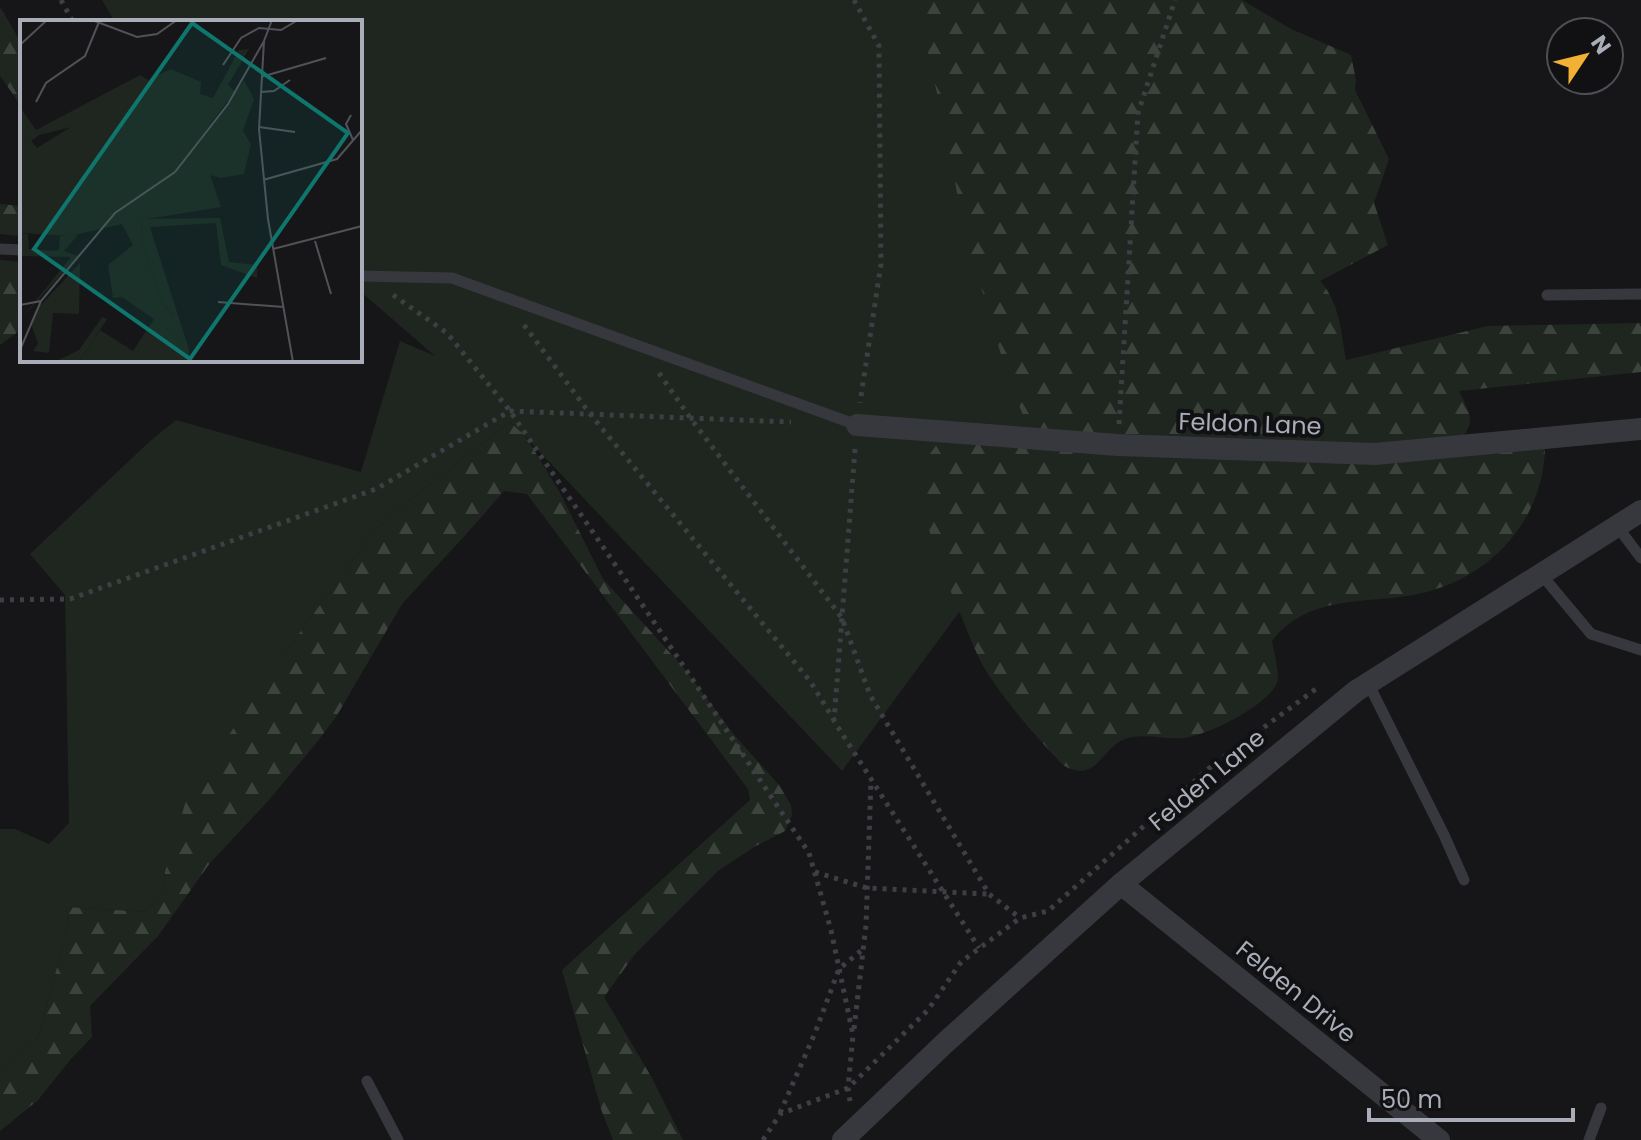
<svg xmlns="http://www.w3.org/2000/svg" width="1641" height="1140" font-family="Poppins,sans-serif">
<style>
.grass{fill:#1e261f}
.forest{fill:url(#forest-firs)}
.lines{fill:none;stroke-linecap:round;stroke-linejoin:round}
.path{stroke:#3d3f44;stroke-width:5;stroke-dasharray:4 6;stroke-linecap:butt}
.lane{stroke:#37383d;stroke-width:11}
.street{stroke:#37383d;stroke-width:22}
.labels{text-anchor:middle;stroke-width:8;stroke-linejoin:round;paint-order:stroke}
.street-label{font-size:24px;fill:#a8adb8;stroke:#111113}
.inset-road{fill:none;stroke:#505258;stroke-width:2}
.view{fill:#0f766e;fill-opacity:0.15;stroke:#0f766e;stroke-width:4}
.inset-edge{fill:none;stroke:#a8adb8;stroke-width:4}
</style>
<defs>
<pattern id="forest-firs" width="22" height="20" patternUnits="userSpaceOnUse" patternTransform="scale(2)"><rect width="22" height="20" fill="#1e261f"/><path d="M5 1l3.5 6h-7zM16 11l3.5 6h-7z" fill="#3c433d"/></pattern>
</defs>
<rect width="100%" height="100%" fill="#161618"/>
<polygon class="grass" points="102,0 1206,0 1314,131 842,771 521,432 510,422 401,507 376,529 281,658 165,872 162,890 147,912 67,907 68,925 39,1036 0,1075 0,829 15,829 49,844 69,823 65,595 30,554 149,442 176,420 361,472 400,341 435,356 360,291 360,22 115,22"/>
<g class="forest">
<path d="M914 0H1242L1291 29 1351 55 1356 80 1355 90 1389 159 1374 203 1388 245 1320 281C1340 303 1341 332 1346 360L1488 326 1641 323V372L1459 391C1468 412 1478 419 1460 440L1386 448 1030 433 1007 375 964 229 944 125 918 7Z"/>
<polygon points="0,7 22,44 22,107 0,76"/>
<polygon points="0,204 22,206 22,236 0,234"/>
<polygon points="0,260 22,262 22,329 0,345"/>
<polygon points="510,422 521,432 531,445 559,491 603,579 683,667 736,737 779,785 791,805 792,815 785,831 756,846 719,870 635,954 604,997 652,1078 683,1140 613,1140 602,1112 562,970 750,800 748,789 527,494 504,491 469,531 402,604 336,717 317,742 269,800 210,863 158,936 90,1006 92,1037 70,1060 38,1100 0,1131 0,1075 39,1036 68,925 67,907 147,912 162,890 165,872 187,797 281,658 376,529 401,507"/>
<path d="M941 440 1545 448C1543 526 1483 585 1407 596 1358 603 1306 597 1272 641 1274 651 1280 675 1277 683 1267 706 1207 736 1183 738 1165 740 1147 733 1128 738 1102 744 1098 786 1063 765 1036 737 1010 707 988 674 977 657 970 637 962 618 947 583 933 550 925 513 922 503 919 493 919 483 920 466 930 452 941 440Z"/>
</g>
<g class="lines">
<g class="path">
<polyline points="61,0 73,22"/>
<polyline points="854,0 879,46 881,264 860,403"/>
<polyline points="393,295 447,333 510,411 625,579 809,853 831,930 853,1035 848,1088 850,1101"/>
<polyline points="524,325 591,415 810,681 834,720"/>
<polyline points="659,373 691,419 842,618 870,695 989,894 1020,918"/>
<polyline points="1119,424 1138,113 1175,0"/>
<polyline points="855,449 834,721 979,948"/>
<polyline points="0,600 70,599 376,489 510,411 791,422"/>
<polyline points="815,872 867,888 988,894"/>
<polyline points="854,1029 866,925 871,780"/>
<polyline points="780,1113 815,1033 839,969 862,950"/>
<polyline points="763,1140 780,1114 848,1088 928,1010 961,962 1020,918 1048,911 1214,764 1320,686"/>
</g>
<g class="lane">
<polyline points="0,249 22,250"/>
<polyline points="360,276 452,278 857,425"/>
<polyline points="1547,295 1641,294"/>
<polyline points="1617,526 1641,558"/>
<polyline points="1541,574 1591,634 1641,650"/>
<polyline points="1368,683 1444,835 1464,880"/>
<polyline points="367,1081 398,1140"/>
<polyline points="1589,1140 1601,1108"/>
</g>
<g class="street">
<polyline points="857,425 1118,445 1375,454 1641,429"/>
<polyline points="1121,884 1439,1140"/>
<polyline points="843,1140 946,1042 1121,884 1356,691 1641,511"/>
</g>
</g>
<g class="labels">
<g class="street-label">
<text transform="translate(1250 424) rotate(2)" y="8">Feldon Lane</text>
<text transform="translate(1207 780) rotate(-40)" y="8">Felden Lane</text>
<text transform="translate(1296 992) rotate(39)" y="8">Felden Drive</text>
</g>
</g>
<g transform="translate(20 20)">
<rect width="342" height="342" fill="#161618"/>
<path d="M158 61 201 187 121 200 123 228 141 280 153 297 147 309 160 323 164 342H59L80 310 113 331 134 299 102 277 93 278 88 245 113 225 102 204 50 216 0 213V107L17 128 120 64Z" fill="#1e261f"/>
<path d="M229 29 208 65 215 71 172 129 103 103 72 102 19 115 0 130V87L16 110 120 55 128 60 151 49 181 62 180 74 193 78 219 30ZM224 60 234 79 223 111 231 124 224 154 201 158 168 149 165 142ZM200 198 209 242 237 245V258L201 245 196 203 130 207 169 330V342H164L160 323 145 307 153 296 141 280 123 228 121 199ZM0 213 8 214 9 229 33 231 39 230 40 216 58 215 44 231 58 236 1 299 51 237 0 236ZM60 243 59 294 33 293 29 333 13 331 18 323 11 305 19 287ZM82 297 87 299 59 342H34L59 330Z" fill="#1e261f"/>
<path class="inset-road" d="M72 0 117 17 137 14 157 0M252 0 244 21 239 109 248 199 273 342M0 25 27 0M203 45 221 18 239 8 261 10 278 0M241 57 306 38M241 72 254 71 270 60M16 82 26 63 65 36 79 2M331 95 326 104 333 120M239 107 275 112M243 160 317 139 342 110M295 221 311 274M253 229 342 206M198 282 264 287M0 285 21 281 95 193 155 152 208 84 244 21M0 330 21 281"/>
<path class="view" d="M172 3 328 113 170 339 14 229Z"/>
<rect width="342" height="342" class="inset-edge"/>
</g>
<g transform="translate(1585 56) rotate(55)"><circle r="38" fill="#111113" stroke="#4d4f55" stroke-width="2"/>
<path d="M0-6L14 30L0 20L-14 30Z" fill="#f2b134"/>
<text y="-12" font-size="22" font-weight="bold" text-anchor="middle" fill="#a8adb8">N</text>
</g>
<path d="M1369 1108v12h204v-12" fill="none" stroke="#a8adb8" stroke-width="4"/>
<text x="1381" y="1108" font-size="24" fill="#a8adb8" stroke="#111113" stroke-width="6" paint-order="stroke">50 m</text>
</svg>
